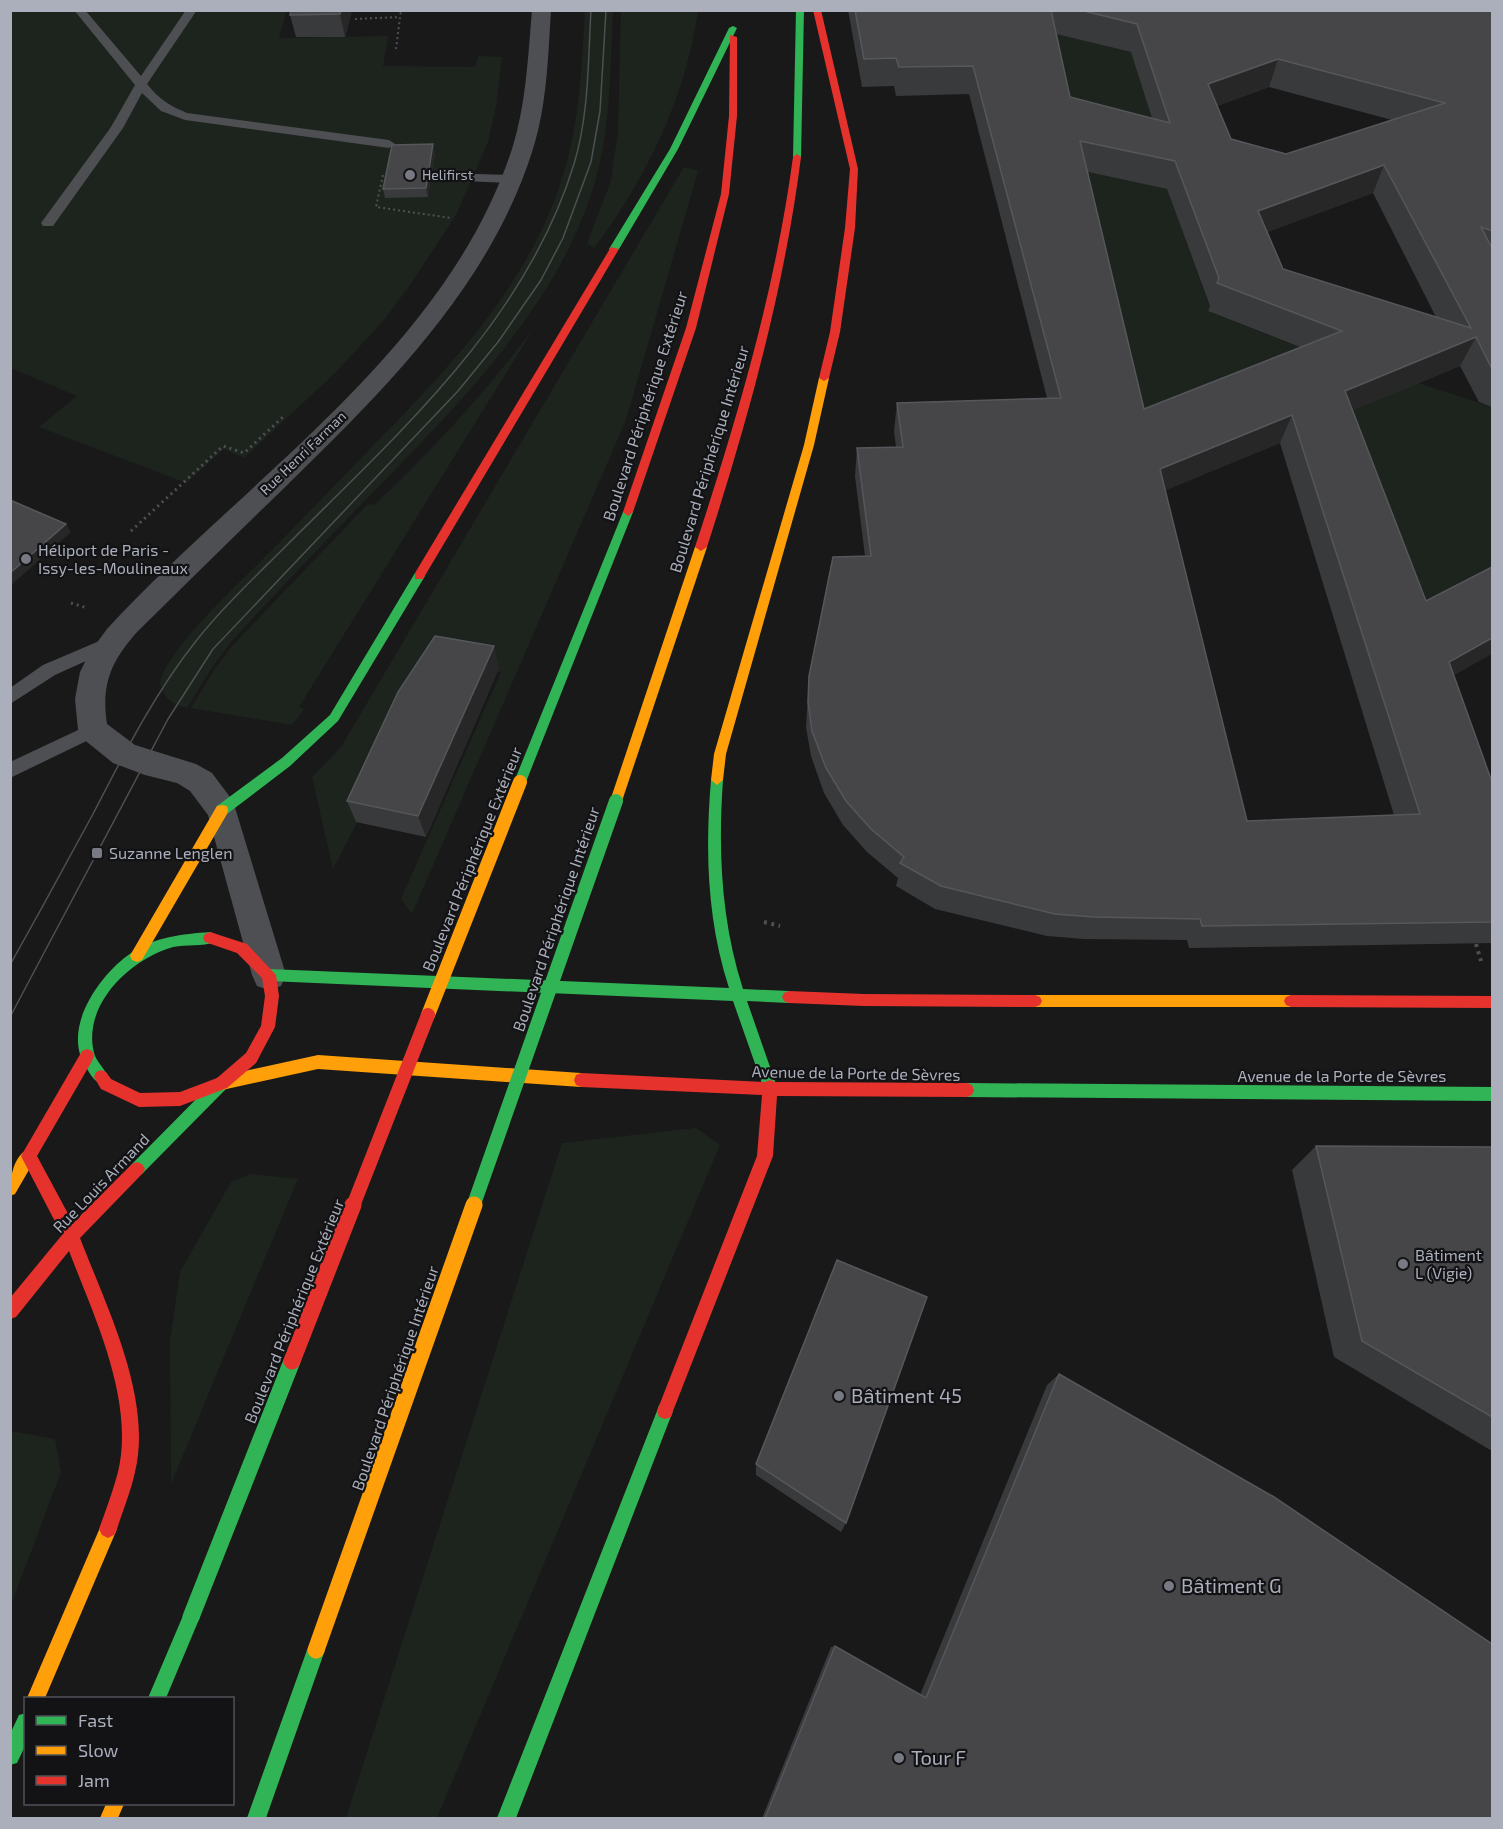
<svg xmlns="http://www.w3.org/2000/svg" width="1503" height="1829" font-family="'Exo 2',sans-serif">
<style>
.green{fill:#1d241e}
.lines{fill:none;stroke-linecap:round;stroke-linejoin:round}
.path-far2{stroke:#4f5054;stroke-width:2;stroke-dasharray:2 3;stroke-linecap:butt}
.path-far1{stroke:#4f5054;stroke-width:3;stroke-dasharray:2 4;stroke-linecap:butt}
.path{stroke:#4f5054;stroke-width:4;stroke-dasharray:3 4.5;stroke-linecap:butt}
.lane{fill:#4d4f53;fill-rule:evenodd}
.street{fill:#4d4f53;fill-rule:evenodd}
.fast{fill:#30b455;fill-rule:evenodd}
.slow{fill:#ff9f0a;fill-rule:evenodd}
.jam{fill:#e5322d;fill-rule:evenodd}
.tram{stroke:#4d4f52;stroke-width:1.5}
.fast-bridge-far1{stroke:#30b455;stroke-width:14}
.fast-bridge{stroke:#30b455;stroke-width:17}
.slow-bridge-far1{stroke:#ff9f0a;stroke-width:14}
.slow-bridge{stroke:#ff9f0a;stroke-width:17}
.jam-bridge-far1{stroke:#e5322d;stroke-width:14}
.jam-bridge{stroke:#e5322d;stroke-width:17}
.wall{fill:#393a3c;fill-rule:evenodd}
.shaded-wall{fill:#272728}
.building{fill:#464649;stroke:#55575b;stroke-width:1.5;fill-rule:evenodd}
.poi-dot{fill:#777a83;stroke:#131316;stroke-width:2}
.labels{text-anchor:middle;stroke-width:4.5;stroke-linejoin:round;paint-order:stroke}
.far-poi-label{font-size:14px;fill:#aaafbb;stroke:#131316;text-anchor:start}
.far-street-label{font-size:14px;fill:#aaafbb;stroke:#131316}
.street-label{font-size:16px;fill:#aaafbb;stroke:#131316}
.poi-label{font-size:16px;fill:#aaafbb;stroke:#131316;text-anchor:start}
.near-poi-label{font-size:20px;fill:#aaafbb;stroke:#131316;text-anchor:start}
</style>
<rect width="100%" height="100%" fill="#19191a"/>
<g class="green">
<polygon points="266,10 266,12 286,12 279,38 388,36 383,66 475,67 478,56 502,57 496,106 488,142 456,215 412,282 385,319 335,373 244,458 224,449 186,483 39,427 77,396 11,368 10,11"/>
<path d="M585 11H613C610 68 611 127 595 182 560 299 474 388 391 474 337 529 283 585 231 642L213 666 187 708C172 704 166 700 160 685 162 654 238 584 262 560 297 525 331 489 366 453 447 370 530 286 564 172 580 120 582 64 585 11Z"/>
<path d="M621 11H698C686 96 646 180 594 248L587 244 611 181 618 130Z"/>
<polygon points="1045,31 1215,73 1163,152 1065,125"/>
<polygon points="684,167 698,171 626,420 412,914 401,899 501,672 442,658 333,869 312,777 341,747"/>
<polygon points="1074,169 1167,189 1212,313 1330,359 1136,437"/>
<path d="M534 328 299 707 304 709 292 725 191 708 214 670 232 646 368 504 374 505C432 451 486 391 534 328Z"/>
<polygon points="1418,383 1492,407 1492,585 1410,627 1332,419"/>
<polygon points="696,1128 720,1145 437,1818 346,1818 562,1143"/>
<polygon points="251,1174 298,1179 171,1484 170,1341 180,1272 231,1182"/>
<polygon points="11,1431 55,1439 61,1472 11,1605"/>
</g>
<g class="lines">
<g class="path-far2">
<polyline points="355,19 400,17"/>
<polyline points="396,49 401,10"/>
<polyline points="383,175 376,207 451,218"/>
</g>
<g class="path-far1">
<polyline points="131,531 223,446 244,453 283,417"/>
<polyline points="71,603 87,608"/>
</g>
<g class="path">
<polyline points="764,922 780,926"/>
<polyline points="1476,944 1481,961"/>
</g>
<g class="lane">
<path d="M74 10H85L141 76 186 10H197L147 84C159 99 170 106 187 113L389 140 395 144 389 148 185 120 161 111 142 93 123 128 53 226H43L41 223 111 127 135 85Z"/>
<polygon points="445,173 512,175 518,179 512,183 440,180 439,177 440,174"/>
<polygon points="111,636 117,637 120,642 117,647 55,675 10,704 10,688 43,665"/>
<polygon points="93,723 99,725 102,730 99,735 10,778 10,762"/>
</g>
<path class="street" d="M532 10H551C548 57 547 105 533 149 489 290 379 395 277 495 230 540 184 586 138 631 111 661 101 684 107 724L135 745 196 764 212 773 233 801 286 975 281 986 269 990 257 986 252 975 208 815 190 791 177 783 145 775 113 763 82 738 78 730 75 699 80 672 90 652 107 629C245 479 446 351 512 149 526 105 528 57 532 10Z"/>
<g class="fast">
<polygon points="796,10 804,10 801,157 797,160 793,157"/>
<polygon points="733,26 737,28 678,149 619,249 611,251 609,249 670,149 729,28"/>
<polygon points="628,508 633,512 526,782 524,786 516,786 514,782 623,512"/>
<polygon points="419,572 425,576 338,721 290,766 227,814 217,814 216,810 217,806 282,758 330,715 415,573"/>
<path d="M717 775 723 780C718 851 721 920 743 989L789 991 794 993 796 997 794 1001 789 1003 747 1001 777 1087 775 1092 770 1094 765 1092 733 1001 269 981 264 979 262 975 264 971 269 969 729 988C707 920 705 851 711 780Z"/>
<path d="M210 932 215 934 217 938 215 942C202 947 187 944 173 947 130 959 82 1005 94 1053 96 1061 105 1069 108 1077L106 1082 101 1084C94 1081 90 1074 86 1067 61 1029 99 975 131 953 154 937 183 934 210 932Z"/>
<polygon points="222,1076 227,1078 229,1083 227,1088 142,1174 137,1176 132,1174 129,1169 132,1164 217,1078"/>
<polygon points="967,1083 1492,1087 1492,1101 967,1097 962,1095 960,1090 962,1085"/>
<polygon points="665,1403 671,1405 673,1411 516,1818 497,1818 657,1411 659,1405"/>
<polygon points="191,1608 197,1611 200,1617 166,1698 148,1698 185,1611"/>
<polygon points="316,1641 322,1644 325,1650 266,1818 247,1818 307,1650 310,1644"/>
<polygon points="26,1713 26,1744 17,1763 10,1765 10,1734 19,1715"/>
</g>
<g class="slow">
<polygon points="824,375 829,378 814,445 726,754 723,780 717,785 711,780 714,754 804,445 819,378"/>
<polygon points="701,543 707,547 622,801 616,806 610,801 695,547"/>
<polygon points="222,805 227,806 228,810 227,814 142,960 137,962 132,960 130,956 132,952 217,806"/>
<polygon points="1035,995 1291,995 1296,997 1298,1001 1296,1005 1291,1007 1035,1007 1030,1005 1028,1001 1030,997"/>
<polygon points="318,1055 581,1073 586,1075 588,1080 586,1085 581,1087 318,1069 222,1090 217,1088 215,1083 217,1078 222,1076"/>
<path d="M29 1149 34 1151 37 1156 15 1194 10 1196C10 1180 12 1156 29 1149Z"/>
<polygon points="108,1520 114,1523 117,1529 45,1698 27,1698 102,1523"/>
<polygon points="106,1804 124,1804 118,1818 100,1818"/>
</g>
<g class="jam">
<polygon points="813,10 821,10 858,169 855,228 840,332 829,378 824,381 819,378 830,332 845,228 850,169"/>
<polygon points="730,35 737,37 737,116 729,194 696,328 633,512 628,516 623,512 686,328 721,194 729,116"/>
<path d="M797 154 801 157C784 291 748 419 707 547L701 551 695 547C737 419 775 291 793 157Z"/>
<polygon points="611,247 619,249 423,579 415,579 415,573"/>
<polygon points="210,932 247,944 276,975 279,996 275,1027 256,1063 227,1088 180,1106 139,1107 101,1089 94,1077 96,1072 101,1070 106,1072 111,1079 140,1093 180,1092 217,1078 246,1053 261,1026 265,996 262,978 237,953 205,942 203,938 205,934"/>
<polygon points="789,991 864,994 1035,995 1040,997 1042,1001 1040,1005 1035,1007 864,1006 789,1003 784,1001 782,997 784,993"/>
<polygon points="1291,995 1492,996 1492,1008 1291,1007 1286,1005 1284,1001 1286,997"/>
<path d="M87 1049 92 1051 94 1056 92 1061 37 1156 73 1223 132 1164 137 1162 142 1164 145 1169 142 1174 80 1238C106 1306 153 1398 135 1472 131 1491 123 1510 117 1529L114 1535 108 1538 102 1535 99 1529C106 1510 113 1491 118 1472 135 1401 94 1316 69 1251L16 1317 10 1319V1298L62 1235 21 1156 82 1051Z"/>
<polygon points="581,1073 765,1082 770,1080 775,1082 967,1083 972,1085 974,1090 972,1095 967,1097 777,1096 773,1156 673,1411 671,1417 665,1419 659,1417 657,1411 757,1156 762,1095 581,1087 576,1085 574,1080 576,1075"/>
</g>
<g class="tram">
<path d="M10 965C38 915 66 864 93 814 124 754 154 694 196 641 223 607 256 576 287 545 399 433 526 321 574 164 589 115 588 61 591 10"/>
<polyline points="10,1017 168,719 213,649 458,391 498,342 541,280 563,238 591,162 600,111 606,10"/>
</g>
<polyline class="fast-bridge-far1" points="474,1204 616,801"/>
<polyline class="fast-bridge" points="191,1617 292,1361"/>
<g class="slow-bridge-far1">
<polyline points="428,1015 520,782"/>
<polyline points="473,1206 474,1204"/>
</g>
<polyline class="slow-bridge" points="316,1650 474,1205"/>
<polyline class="jam-bridge-far1" points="353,1206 428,1015"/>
<polyline class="jam-bridge" points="292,1361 353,1205"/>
</g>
<g class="wall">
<polygon points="352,10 345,37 296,37 290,15"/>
<path d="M848 10H1492V407L1479 402 1460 366 1353 410 1454 676 1492 782V943L1189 948 1187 940 1084 939 1047 936 935 909 896 886 898 878 867 852 843 825 824 793 811 756 806 727 809 676 865 556 855 476 857 448 896 447 894 431 897 403 1047 398 969 94 896 96 894 86 862 87ZM1056 34 1131 52 1152 118 1070 97ZM1269 87 1392 120 1286 154 1231 139 1217 106ZM1088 172 1167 189 1210 306 1208 311 1300 347 1144 409ZM1373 193 1436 317 1283 269 1267 232ZM1280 443 1394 815 1247 821 1165 490Z"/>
<polygon points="435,152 428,197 385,198 383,189"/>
<polygon points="499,668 426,837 356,822 347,801"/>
<polygon points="1316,1146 1492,1147 1492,1451 1334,1357 1292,1170"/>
<polygon points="1059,1374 1492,1818 762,1818 831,1647 835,1646 920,1695 1047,1385"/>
<polygon points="756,1464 846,1523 841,1532 756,1475"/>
</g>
<g class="shaded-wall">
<polygon points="341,10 352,10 345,37 340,14"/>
<polygon points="1278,59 1269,87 1200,112 1208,84"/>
<polygon points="433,144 435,152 428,197 426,188"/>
<polygon points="1384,165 1373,193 1248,239 1258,211"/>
<polygon points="1476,337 1460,366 1332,419 1345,391"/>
<polygon points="1292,415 1280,443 1150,497 1160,469"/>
<polygon points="66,524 71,532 10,586 10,573"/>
<polygon points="1492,638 1492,654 1431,688 1449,662"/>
<polygon points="494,646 499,668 426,837 418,816"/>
</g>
<g class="building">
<polygon points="291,10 341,10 340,14 290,15"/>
<path d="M855 10H1051L1070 97 1170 123 1137 24 1080 10H1492V231L1481 227 1492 248V369L1476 337 1345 391 1426 601 1492 567V638L1449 662 1492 782V922L1202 926 1200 919 1094 917 1055 914 941 886 900 863 904 857 871 829 846 801 826 768 812 731 808 702 809 676 833 557 871 556 857 448 903 447 897 403 1061 398 973 66 899 67 896 58 864 59ZM1278 59 1445 103 1286 154 1231 139 1208 84ZM1080 141 1175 161 1219 278 1217 283 1342 331 1144 409ZM1384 165 1471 328 1283 269 1258 211ZM1292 415 1420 814 1247 821 1160 469Z"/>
<polygon points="433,144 426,188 383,189 392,145"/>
<polygon points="10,500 66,524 10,573"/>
<polygon points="435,636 494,646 418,816 347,801 398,692"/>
<polygon points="1316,1146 1492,1147 1492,1417 1362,1341"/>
<polygon points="837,1260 927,1297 846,1523 756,1464"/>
<polygon points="1059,1374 1274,1497 1492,1644 1492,1818 765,1818 835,1646 926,1698"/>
</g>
<g class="poi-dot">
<circle cx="410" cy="175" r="6"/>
<circle cx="26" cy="559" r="6"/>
<rect x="91" y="847" width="12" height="12" rx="3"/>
<circle cx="1403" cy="1264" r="6"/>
<circle cx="839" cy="1396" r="6"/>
<circle cx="1169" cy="1586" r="6"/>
<circle cx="899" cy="1758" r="6"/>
</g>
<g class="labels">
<g class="far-poi-label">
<text x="422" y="180">Helifirst</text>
</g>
<g class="far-street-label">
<text transform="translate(303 453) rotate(-44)" y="5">Rue Henri Farman</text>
</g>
<g class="street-label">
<text transform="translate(645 406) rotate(-72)" y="6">Boulevard Périphérique Extérieur</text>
<text transform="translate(709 459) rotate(-73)" y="6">Boulevard Périphérique Intérieur</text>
<text transform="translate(472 859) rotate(-68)" y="6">Boulevard Périphérique Extérieur</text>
<text transform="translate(556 919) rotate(-71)" y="6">Boulevard Périphérique Intérieur</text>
<text transform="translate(856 1073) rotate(1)" y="6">Avenue de la Porte de Sèvres</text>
<text x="1342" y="1082">Avenue de la Porte de Sèvres</text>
<text transform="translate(101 1183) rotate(-46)" y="6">Rue Louis Armand</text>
<text transform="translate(294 1311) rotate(-68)" y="6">Boulevard Périphérique Extérieur</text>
<text transform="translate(395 1378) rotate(-71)" y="6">Boulevard Périphérique Intérieur</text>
</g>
<g class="poi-label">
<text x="38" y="556">Héliport de Paris -<tspan x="38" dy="18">Issy-les-Moulineaux</tspan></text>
<text x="109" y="859">Suzanne Lenglen</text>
<text x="1415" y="1261">Bâtiment<tspan x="1415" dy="18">L (Vigie)</tspan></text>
</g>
<g class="near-poi-label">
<text x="851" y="1403">Bâtiment 45</text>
<text x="1181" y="1593">Bâtiment G</text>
<text x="911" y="1765">Tour F</text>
</g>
</g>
<rect width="1503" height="1829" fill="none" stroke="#aaafbb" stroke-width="24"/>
<rect x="24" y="1697" width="210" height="108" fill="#131316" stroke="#4f5158" stroke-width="1.5"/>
<rect x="36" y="1716" width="30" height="9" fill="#30b455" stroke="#4f5158" stroke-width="1.5"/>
<text x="78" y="1727" font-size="18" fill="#aaafbb">Fast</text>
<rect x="36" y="1746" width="30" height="9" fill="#ff9f0a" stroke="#4f5158" stroke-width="1.5"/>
<text x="78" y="1757" font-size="18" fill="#aaafbb">Slow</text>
<rect x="36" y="1776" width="30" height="9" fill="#e5322d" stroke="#4f5158" stroke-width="1.5"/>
<text x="78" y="1787" font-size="18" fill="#aaafbb">Jam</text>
</svg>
